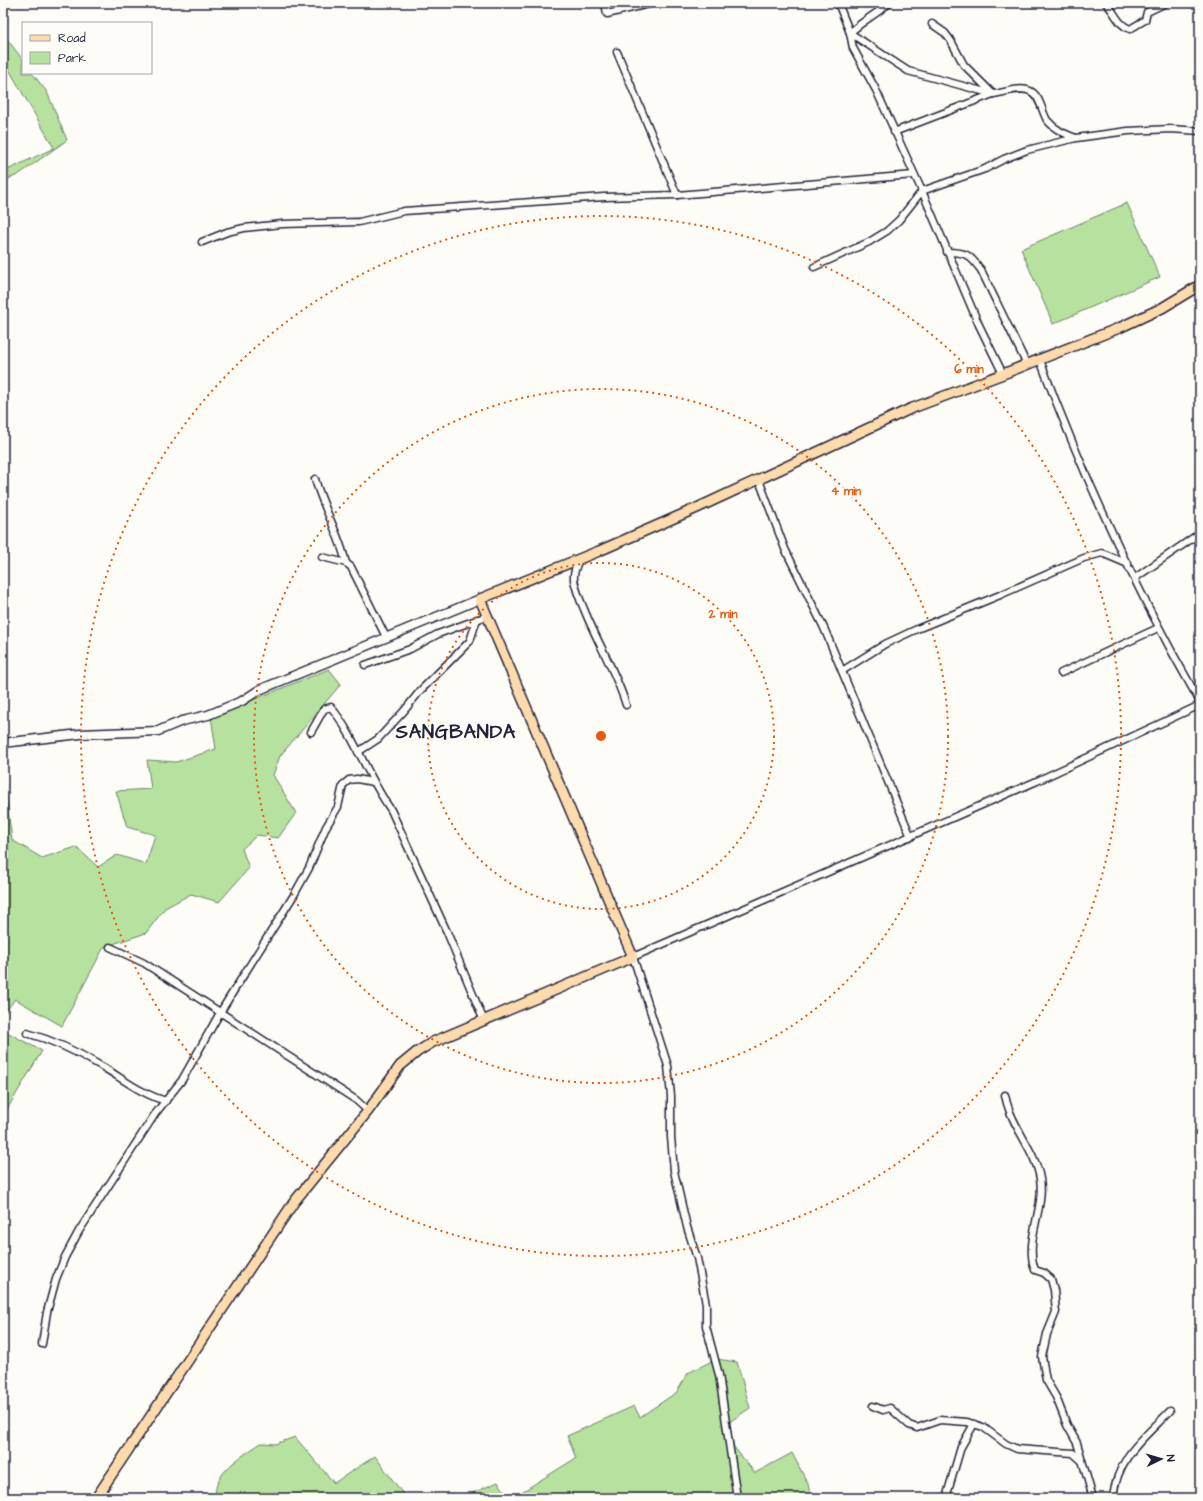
<svg xmlns="http://www.w3.org/2000/svg" width="1203" height="1501" font-family="'Architects Daughter',sans-serif">
<style>
.green{fill:#b7e19e;stroke:#6c826c}
.lines{fill:none;stroke-linecap:round;stroke-linejoin:round}
.street-casing{stroke:#22223b;stroke-width:9}
.secondary-casing{stroke:#22223b;stroke-width:11}
.primary-casing{stroke:#22223b;stroke-width:12}
.street{stroke:#fdfcf7;stroke-width:6}
.secondary{stroke:#fdfcf7;stroke-width:8}
.primary{stroke:#fedbac;stroke-width:9}
.ring{fill:none;stroke:#e8590c;stroke-width:2;stroke-dasharray:2 4}
.labels{text-anchor:middle;stroke-width:4;stroke-linejoin:round;paint-order:stroke}
.district-label{font-size:19px;font-weight:bold;letter-spacing:1px;fill:#22223b;stroke:#fdfcf7}
.centre{fill:#e8590c;stroke:#fdfcf7;stroke-width:2}
.ring-label{font-size:12px;text-anchor:middle;font-weight:bold;fill:#e8590c;stroke:#fdfcf7;stroke-width:4;stroke-linejoin:round;paint-order:stroke}
</style>
<rect width="100%" height="100%" fill="#fdfcf7"/>
<filter id="ink" filterUnits="userSpaceOnUse"><feTurbulence type="fractalNoise" baseFrequency=".025" numOctaves="2"/><feDisplacementMap in="SourceGraphic" scale="8" xChannelSelector="R" yChannelSelector="G"/><feConvolveMatrix kernelMatrix="1 2 1 2 8 2 1 2 1" color-interpolation-filters="sRGB"/></filter>
<g filter="url(#ink)">
<g class="green">
<polygon points="3,34 23,60 23,73 32,73 47,92 67,140 18,175 3,181 3,172 54,148 3,59"/>
<polygon points="1127,203 1160,277 1053,324 1021,249"/>
<polygon points="329,669 341,684 280,756 273,775 296,813 278,838 257,835 242,849 249,868 219,902 191,894 165,908 146,933 104,947 62,1026 15,999 3,1015 3,770 12,840 42,858 76,847 98,867 117,855 146,864 155,835 127,827 116,791 151,789 147,760 176,762 216,749 211,717"/>
<polygon points="3,1030 42,1051 3,1116"/>
<polygon points="716,1359 737,1362 750,1408 728,1423 734,1447 755,1473 792,1453 808,1484 811,1498 512,1498 576,1458 567,1436 634,1406 640,1417 677,1392 688,1373"/>
<path d="M295 1437 334 1483 375 1456 406 1498H216C211 1473 244 1455 261 1443L275 1444Z"/>
<polygon points="498,1482 509,1498 461,1498"/>
</g>
<g class="lines">
<g class="street-casing">
<g id="street">
<polyline points="605,3 607,14 653,3"/>
<polyline points="838,3 850,33 908,71 993,94 894,132"/>
<path d="M889 3C877 14 862 21 850 33L853 48 876 90 922 191 979 325 1003 374"/>
<path d="M1106 3C1115 12 1118 25 1130 29L1145 20 1147 12 1166 3"/>
<path d="M932 24 945 33 951 41 964 65 993 94C1004 93 1020 86 1030 91 1040 95 1042 112 1047 120 1055 130 1065 134 1076 138"/>
<polyline points="617,52 677,195"/>
<polyline points="202,242 227,232 244,228 282,224 359,222 404,211 604,197 677,195 914,175"/>
<path d="M947 252C966 252 969 254 981 270L1027 365"/>
<polyline points="814,267 869,242 887,231 899,220 922,191 985,169 1004,159 1027,150 1076,138 1128,131 1171,129 1200,131"/>
<path d="M1040 360C1084 478 1137 593 1200 702"/>
<path d="M315 479C323 508 339 533 346 563"/>
<polyline points="759,480 785,549 824,628 911,837"/>
<polyline points="322,557 346,563 351,567 386,637"/>
<path d="M579 559C576 566 573 573 574 580 576 590 580 600 584 609 597 642 616 672 626 705"/>
<polyline points="1135,578 1200,533"/>
<polyline points="365,665 410,649 438,634 487,616"/>
<polyline points="842,671 885,644 917,629 1000,595 1084,558 1102,553 1128,564"/>
<polyline points="1061,673 1158,628"/>
<path d="M311 732 324 709 331 707C356 738 368 778 391 810L447 932 484 1021"/>
<polyline points="358,752 378,739 404,711 420,691 470,641 477,619"/>
<polyline points="110,947 144,963 356,1100 368,1111"/>
<path d="M27 1033C52 1040 78 1052 101 1066 122 1078 141 1094 166 1101"/>
<path d="M1005 1095C1006 1101 1008 1107 1010 1112 1019 1135 1036 1154 1040 1179 1045 1210 1024 1240 1035 1270L1044 1273 1051 1279 1054 1290 1056 1312 1047 1334 1042 1357 1046 1380 1056 1397 1067 1425 1077 1443 1093 1498"/>
<polyline points="42,1344 47,1312 56,1279 65,1257 79,1231 155,1114 182,1080 221,1011 294,895 309,868 326,827 338,807 343,785 349,780 357,779 373,782"/>
<polyline points="873,1406 883,1410 890,1408 909,1425 917,1428 940,1420 967,1422 983,1427 1006,1444 1017,1449 1073,1453 1082,1461"/>
<polyline points="737,1498 719,1375 706,1326 706,1304 697,1258 687,1227 674,1171 671,1137 671,1096 668,1066 633,957 1037,781 1200,705"/>
<polyline points="946,1498 961,1447 974,1424"/>
<path d="M1113 1498C1117 1457 1143 1439 1170 1411"/>
</g>
</g>
<g class="secondary-casing">
<polyline id="secondary" points="3,743 80,734 158,731 182,721 208,715 242,701 259,690 480,599"/>
</g>
<g class="primary-casing">
<polyline id="primary" points="96,1498 294,1202 368,1111 400,1066 417,1052 433,1042 633,957 480,599 599,551 697,508 910,409 1003,374 1119,328 1162,308 1200,285"/>
</g>
<use href="#street" class="street"/>
<use href="#secondary" class="secondary"/>
<use href="#primary" class="primary"/>
</g>
</g>
<g class="ring">
<circle cx="601" cy="736" r="173"/>
<circle cx="601" cy="736" r="347"/>
<circle cx="601" cy="736" r="520"/>
</g>
<g class="labels">
<g class="district-label">
<text x="456" y="738">SANGBANDA</text>
</g>
</g>
<circle cx="601" cy="736" r="6" class="centre"/>
<g class="ring-label">
<text x="969" y="373">6 min</text>
<text x="846" y="495">4 min</text>
<text x="723" y="618">2 min</text>
</g>
<rect width="1203" height="1501" fill="none" stroke="#fdfcf7" stroke-width="16"/>
<rect x="8" y="8" width="1187" height="1485" fill="none" stroke="#22223b" stroke-width="1.5" filter="url(#ink)"/>
<rect x="22" y="22" width="130" height="52" fill="#fdfcf7" stroke="#a5a5ac"/>
<rect x="30" y="35" width="20" height="6" fill="#fedbac" stroke="#a5a5ac"/>
<text x="58" y="42" font-size="12" fill="#22223b">Road</text>
<rect x="30" y="52" width="20" height="12" fill="#b7e19e" stroke="#a5a5ac"/>
<text x="58" y="62" font-size="12" fill="#22223b">Park</text>
<g transform="translate(1161 1459) rotate(85)" stroke="#fdfcf7" stroke-width="3" paint-order="stroke">
<path d="M0-3L7 15L0 10L-7 15Z" fill="#22223b"/>
<text y="-6" font-size="11" font-weight="bold" text-anchor="middle" fill="#22223b">N</text>
</g>
</svg>
